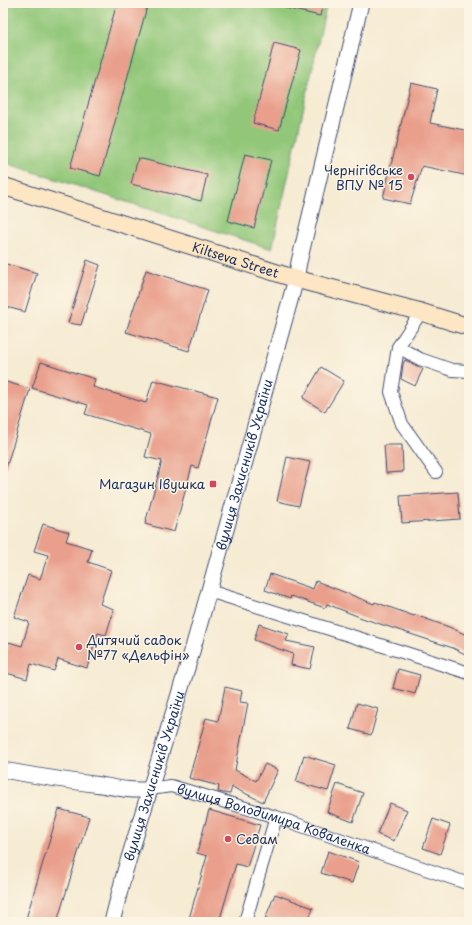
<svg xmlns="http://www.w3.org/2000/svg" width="472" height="925" font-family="'Playpen Sans',sans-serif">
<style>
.green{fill:#92c779;stroke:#567b6c}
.building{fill:#e99f8b}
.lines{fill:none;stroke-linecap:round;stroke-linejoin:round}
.minor-casing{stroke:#3c4b70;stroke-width:14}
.tertiary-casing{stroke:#3c4b70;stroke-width:17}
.secondary-casing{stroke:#3c4b70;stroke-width:19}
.minor{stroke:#fff;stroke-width:12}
.tertiary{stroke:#fff;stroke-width:15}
.secondary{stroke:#fce6c4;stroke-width:17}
.poi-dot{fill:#d1495b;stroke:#fcf5e5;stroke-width:1.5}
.labels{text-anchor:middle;stroke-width:3;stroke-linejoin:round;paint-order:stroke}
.poi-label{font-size:13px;fill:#1b2f5e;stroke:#fcf5e5;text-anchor:end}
.street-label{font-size:13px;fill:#1b2f5e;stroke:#fcf5e5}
</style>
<rect width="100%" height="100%" fill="#fcf5e5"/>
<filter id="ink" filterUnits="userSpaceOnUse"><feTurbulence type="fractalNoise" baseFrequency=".025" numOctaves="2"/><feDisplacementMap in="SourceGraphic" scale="8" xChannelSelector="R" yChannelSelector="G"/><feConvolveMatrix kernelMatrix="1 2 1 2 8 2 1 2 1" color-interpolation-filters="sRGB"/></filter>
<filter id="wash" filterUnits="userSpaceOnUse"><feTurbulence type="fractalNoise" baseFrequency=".012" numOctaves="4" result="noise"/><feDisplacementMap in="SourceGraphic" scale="16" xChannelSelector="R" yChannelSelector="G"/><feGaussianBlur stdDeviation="0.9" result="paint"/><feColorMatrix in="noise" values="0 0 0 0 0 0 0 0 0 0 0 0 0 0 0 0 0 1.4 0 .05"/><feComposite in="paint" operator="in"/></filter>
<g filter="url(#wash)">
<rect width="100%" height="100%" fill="#f6ebd3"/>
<polygon class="green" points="3,3 327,3 272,249 3,162"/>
<g id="blocks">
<g class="building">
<polygon points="117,3 132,3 147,7 100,176 70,168"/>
<polygon points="285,3 323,3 320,16 285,8"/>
<polygon points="274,43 301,50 279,130 253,123"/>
<polygon points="411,83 437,89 430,123 469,131 469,176 422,166 410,204 383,198"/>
<polygon points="245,154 271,160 254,228 228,221"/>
<polygon points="138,158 207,175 201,201 131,184"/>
<polygon points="87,260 100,265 81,325 68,323"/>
<polygon points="3,263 37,273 25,312 3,306"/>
<polygon points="146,270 208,290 189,351 126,332"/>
<polygon points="405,360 423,369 415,386 401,379 403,364"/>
<polygon points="41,362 95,379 93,387 146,403 153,380 218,397 198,468 192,466 174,532 145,524 162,461 145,457 151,434 85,414 88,405 32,388"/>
<polygon points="321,367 344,381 325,412 303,398"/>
<polygon points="3,381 30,389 6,468 3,468"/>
<polygon points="384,445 402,445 403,472 386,473"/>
<polygon points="287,457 310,462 299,506 277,501"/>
<polygon points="458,492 460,519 402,523 400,496"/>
<polygon points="43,524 69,532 66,541 92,549 88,562 111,570 100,604 114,609 106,635 98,633 87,668 58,659 54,671 31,664 27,679 3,672 3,661 9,642 22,646 29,622 14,617 28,575 40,579 48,555 34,551"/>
<polygon points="270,574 313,589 316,581 374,604 375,602 414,616 415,615 449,627 469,636 469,656 453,648 362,618 327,604 325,608 291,596 290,599 265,590"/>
<polygon points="259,624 289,634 286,641 315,647 310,669 291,665 293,654 254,640"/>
<polygon points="398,669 420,675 415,694 393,688"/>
<polygon points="225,687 242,691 240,702 248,703 235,770 256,781 265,764 278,770 263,802 232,787 230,794 218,792 219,786 189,778 206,718 218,721"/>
<polygon points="357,703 378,709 371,735 350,729"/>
<polygon points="304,755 336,765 328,791 296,782"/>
<polygon points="337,784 363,793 353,822 327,812"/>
<polygon points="390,803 407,810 394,841 377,834"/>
<polygon points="59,809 89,817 57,922 25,922"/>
<polygon points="209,810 260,825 247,867 236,864 219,922 188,922 207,856 197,853"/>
<polygon points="433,819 450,825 440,854 423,848"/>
<polygon points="328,851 359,862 352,883 321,873"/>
<polygon points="275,894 313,908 308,922 272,922 265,919"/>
</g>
</g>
</g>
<g filter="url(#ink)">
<use href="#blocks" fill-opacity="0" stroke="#3c4b70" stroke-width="1"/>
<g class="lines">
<g class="minor-casing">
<g id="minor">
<polyline points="421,312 398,347 391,392 402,424 436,472"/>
<polyline points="398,347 420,359 452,370 469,371"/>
<polyline points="209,591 469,673"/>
<path id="s1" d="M150 789 171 786 276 817 469 884"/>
<polyline points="245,922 276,817"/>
</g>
</g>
<g class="tertiary-casing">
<g id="tertiary">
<path d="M3 770C36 776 68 781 101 785 117 788 134 792 150 789"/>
<path id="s2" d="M112 922 125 871 191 655 296 279 299 262 361 3"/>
</g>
</g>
<g class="secondary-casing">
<g id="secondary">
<path id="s3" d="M3 186 296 279 421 312 469 327"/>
</g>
</g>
<use href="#minor" class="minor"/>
<use href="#tertiary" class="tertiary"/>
<use href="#secondary" class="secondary"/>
</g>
</g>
<g class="poi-dot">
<circle cx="411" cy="177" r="4"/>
<rect x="209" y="480" width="8" height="8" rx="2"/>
<circle cx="79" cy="647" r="4"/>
<circle cx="228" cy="839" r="4"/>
</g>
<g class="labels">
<g class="poi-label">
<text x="403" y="175">Чернігівське<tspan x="403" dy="15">ВПУ № 15</tspan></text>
<text x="205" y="489">Магазин Івушка</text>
<text x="87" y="645" text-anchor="start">Дитячий садок<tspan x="87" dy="15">№77 «Дельфін»</tspan></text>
<text x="236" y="844" text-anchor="start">Седам</text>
</g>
<g class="street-label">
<text dy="5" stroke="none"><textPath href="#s3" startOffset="244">Kiltseva Street</textPath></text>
<text dy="5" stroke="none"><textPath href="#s2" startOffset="476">вулиця Захисників України</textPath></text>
<text dy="5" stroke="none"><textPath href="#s2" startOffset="152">вулиця Захисників України</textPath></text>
<text dy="5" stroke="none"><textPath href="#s1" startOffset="129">вулиця Володимира Коваленка</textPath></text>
</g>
</g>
<rect width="472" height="925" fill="none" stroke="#fcf5e5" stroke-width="16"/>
</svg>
